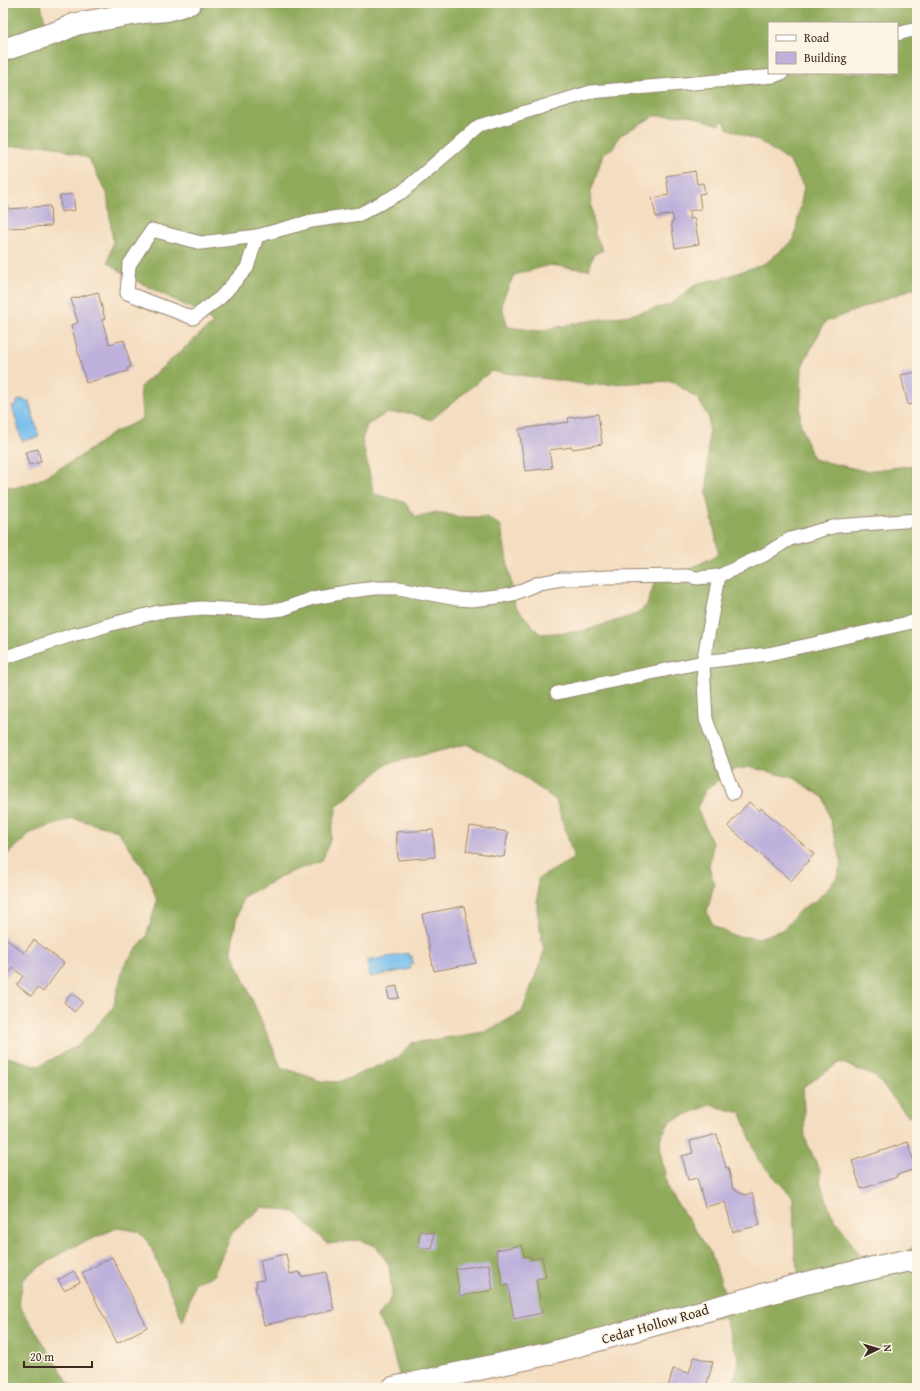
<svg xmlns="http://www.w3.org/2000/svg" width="920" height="1391" font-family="'Gentium Book Plus',serif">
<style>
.forest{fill:#90aa5b;stroke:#666a3c;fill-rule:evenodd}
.water{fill:#76bded;stroke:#587486}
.building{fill:#beb1db}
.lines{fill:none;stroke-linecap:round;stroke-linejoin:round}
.service-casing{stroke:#98846f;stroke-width:15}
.minor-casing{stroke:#98846f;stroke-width:24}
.service{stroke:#fff;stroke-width:13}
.minor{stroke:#fff;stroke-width:22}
.labels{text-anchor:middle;stroke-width:3.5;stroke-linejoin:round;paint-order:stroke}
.street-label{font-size:14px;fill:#3b2a1e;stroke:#fcf5e5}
</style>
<rect width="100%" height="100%" fill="#fcf5e5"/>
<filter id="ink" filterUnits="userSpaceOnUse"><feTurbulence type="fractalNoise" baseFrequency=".025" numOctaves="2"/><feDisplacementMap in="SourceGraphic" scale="8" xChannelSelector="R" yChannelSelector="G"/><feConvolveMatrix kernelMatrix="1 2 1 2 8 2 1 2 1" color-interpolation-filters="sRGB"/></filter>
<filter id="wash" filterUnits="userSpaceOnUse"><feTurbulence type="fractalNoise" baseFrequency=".012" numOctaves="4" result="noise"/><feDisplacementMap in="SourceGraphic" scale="16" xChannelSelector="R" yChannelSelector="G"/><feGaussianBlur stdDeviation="0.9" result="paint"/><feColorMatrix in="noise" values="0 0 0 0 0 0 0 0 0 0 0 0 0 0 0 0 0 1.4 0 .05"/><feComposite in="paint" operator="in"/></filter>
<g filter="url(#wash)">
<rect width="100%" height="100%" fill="#f4ddc0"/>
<path class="forest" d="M3 3H41L43 14 48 30 197 3H917V287L825 322 802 366 800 422 813 459 865 471 917 465V1117L908 1116 876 1077 840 1062 803 1087 805 1138 820 1171V1181L831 1213 866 1264 874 1270 917 1245V1388H733L739 1359 724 1318H713L447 1382 448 1388H398L402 1385 388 1335 377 1317 388 1304 392 1293 389 1265 376 1246 361 1240 328 1244 295 1212 262 1207 233 1231 213 1276 195 1282 183 1321 149 1243 137 1231 117 1228 68 1249 33 1271 23 1280 19 1305 69 1383 78 1388H3V1056L39 1066 80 1044 113 1008 124 965 146 937 157 901 149 876 118 831 73 818 28 834 24 840 3 858V485L14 488 37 481 78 458 113 433 142 419 140 387 213 323 197 311 127 276 108 262 113 242 107 193 88 158 50 145 3 147ZM769 23H897V73H769ZM690 115 719 125 723 120 727 128 761 142 790 162 804 187 794 240 766 263 723 278 698 283 669 305 629 315 582 322 539 331 508 327 502 307 503 299 514 275 550 265 589 270 593 255 603 250 595 235 590 195 603 154 614 147 619 136 654 116ZM491 371 591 385 672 381 698 399 709 418 707 494 719 554 680 574 655 581 647 605 637 614 584 631 540 634 515 606 501 526 487 517H461L437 512 416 517 404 502 374 494 362 440 367 425 387 413H410L431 420ZM467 744 502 762 556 800 574 858 538 879 537 910 544 952 522 1012 485 1032 412 1043 399 1057 340 1082 321 1081 281 1067 231 950 236 920 243 897 288 873 322 861 329 843 337 806 387 764ZM749 767 794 778 824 798 842 863 836 879 817 900 801 909 782 930 758 938 733 936 713 925 707 912 714 884 709 866 713 845 697 808 706 789 733 770ZM710 1105 741 1113 758 1160 793 1197 795 1256 802 1292 730 1309 711 1253 668 1190 661 1155 660 1139 670 1121Z"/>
<g class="water">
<polygon points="23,399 25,402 29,401 39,437 22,441 12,406 17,405 17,401"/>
<polygon points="408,953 409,957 412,956 413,964 410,965 411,969 370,977 367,961"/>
</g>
<g id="blocks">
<g class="building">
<polygon points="695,171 697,184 703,183 705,193 699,194 701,209 689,211 690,219 694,218 699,244 675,248 671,222 674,222 672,214 656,217 652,198 669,195 666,176"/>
<polygon points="73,194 75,210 61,212 60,196"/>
<polygon points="8,205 9,209 50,206 51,226 9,228 9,227 3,228 3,206"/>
<polygon points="98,292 105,319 102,320 109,344 124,340 131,367 127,368 128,371 86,383 71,325 78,323 71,299"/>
<polygon points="917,372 917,403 908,405 901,375"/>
<polygon points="598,414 602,444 573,449 572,447 549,450 552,468 525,471 519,429 569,422 568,418"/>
<polygon points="38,449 41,462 29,465 25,452"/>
<polygon points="749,802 759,811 761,808 814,854 791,881 728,826"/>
<polygon points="470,826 508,832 504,857 466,851"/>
<polygon points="433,830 435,857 398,860 396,832"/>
<polygon points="464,906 476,963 434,971 422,914"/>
<polygon points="4,937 24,953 34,940 64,963 43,992 38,988 31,996 17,985 23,976 13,968 5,978 3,976 3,939"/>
<polygon points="397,986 399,998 389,999 387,988"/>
<polygon points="72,993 83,1002 74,1012 64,1002"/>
<polygon points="717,1134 726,1168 728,1167 733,1188 745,1195 752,1193 760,1225 733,1232 725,1202 705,1207 697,1178 688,1180 682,1156 693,1153 690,1141"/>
<polygon points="908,1142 916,1169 896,1175 897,1177 861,1189 852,1161"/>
<polygon points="420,1231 434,1233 432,1249 418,1247"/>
<polygon points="522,1245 524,1257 531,1256 531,1259 542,1257 546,1277 536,1279 542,1313 514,1319 508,1285 503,1286 496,1250"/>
<polygon points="286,1254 290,1274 300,1272 301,1277 326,1272 334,1310 264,1325 255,1287 257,1287 256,1281 264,1280 260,1260"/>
<polygon points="112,1257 147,1327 117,1343 82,1273"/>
<polygon points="489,1264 493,1290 460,1296 455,1269"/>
<polygon points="74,1271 80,1282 64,1290 58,1280"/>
<polygon points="694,1357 713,1362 706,1388 668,1388 673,1369 689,1373"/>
</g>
</g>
</g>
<g filter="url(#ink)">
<use href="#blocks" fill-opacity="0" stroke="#98846f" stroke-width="1"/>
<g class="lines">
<g class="service-casing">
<g id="service">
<polyline points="897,34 917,29"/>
<polyline points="257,236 247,268 220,298 193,318 127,293 129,265 152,230 201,243 257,236 312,221 360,214 402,192 479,126 591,92 774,76 782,73"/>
<polyline points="719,576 703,662 706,719 733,793"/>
<polyline points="3,658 72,635 90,631 108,625 158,612 201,608 264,611 283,609 313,598 351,591 376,588 399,588 457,599 471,600 498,597 513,594 539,583 562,579 579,579 607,577 687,576 697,578 719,576 764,555 790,539 805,535 821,530 837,526 917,520"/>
<polyline points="557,693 703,662 768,654 917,621"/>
</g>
</g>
<g class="minor-casing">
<g id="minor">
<polyline points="3,50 58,32 76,24 144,12 167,10 190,3"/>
<polyline points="393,1388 547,1354 806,1283 905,1261 917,1261"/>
</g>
</g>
<use href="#service" class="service"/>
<use href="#minor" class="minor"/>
</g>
</g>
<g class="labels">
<g class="street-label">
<text transform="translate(655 1324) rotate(-16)" y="5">Cedar Hollow Road</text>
</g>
</g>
<rect width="920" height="1391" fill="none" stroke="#fcf5e5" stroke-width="16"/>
<rect x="768" y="22" width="130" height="52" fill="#fcf5e5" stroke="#afa495"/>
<rect x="776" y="35" width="20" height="6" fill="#ffffff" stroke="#afa495"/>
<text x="804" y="42" font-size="12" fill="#3b2a1e">Road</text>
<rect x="776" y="52" width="20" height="12" fill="#beb1db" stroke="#afa495"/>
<text x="804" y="62" font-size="12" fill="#3b2a1e">Building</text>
<g transform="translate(878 1349) rotate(85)" stroke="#fcf5e5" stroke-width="3" paint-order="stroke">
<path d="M0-3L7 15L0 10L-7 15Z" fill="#3b2a1e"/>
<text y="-6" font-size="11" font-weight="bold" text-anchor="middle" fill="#3b2a1e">N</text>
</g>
<path d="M24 1361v6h68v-6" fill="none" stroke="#3b2a1e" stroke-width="2"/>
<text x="30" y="1361" font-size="12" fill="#3b2a1e" stroke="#fcf5e5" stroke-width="3" paint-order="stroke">20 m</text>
</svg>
